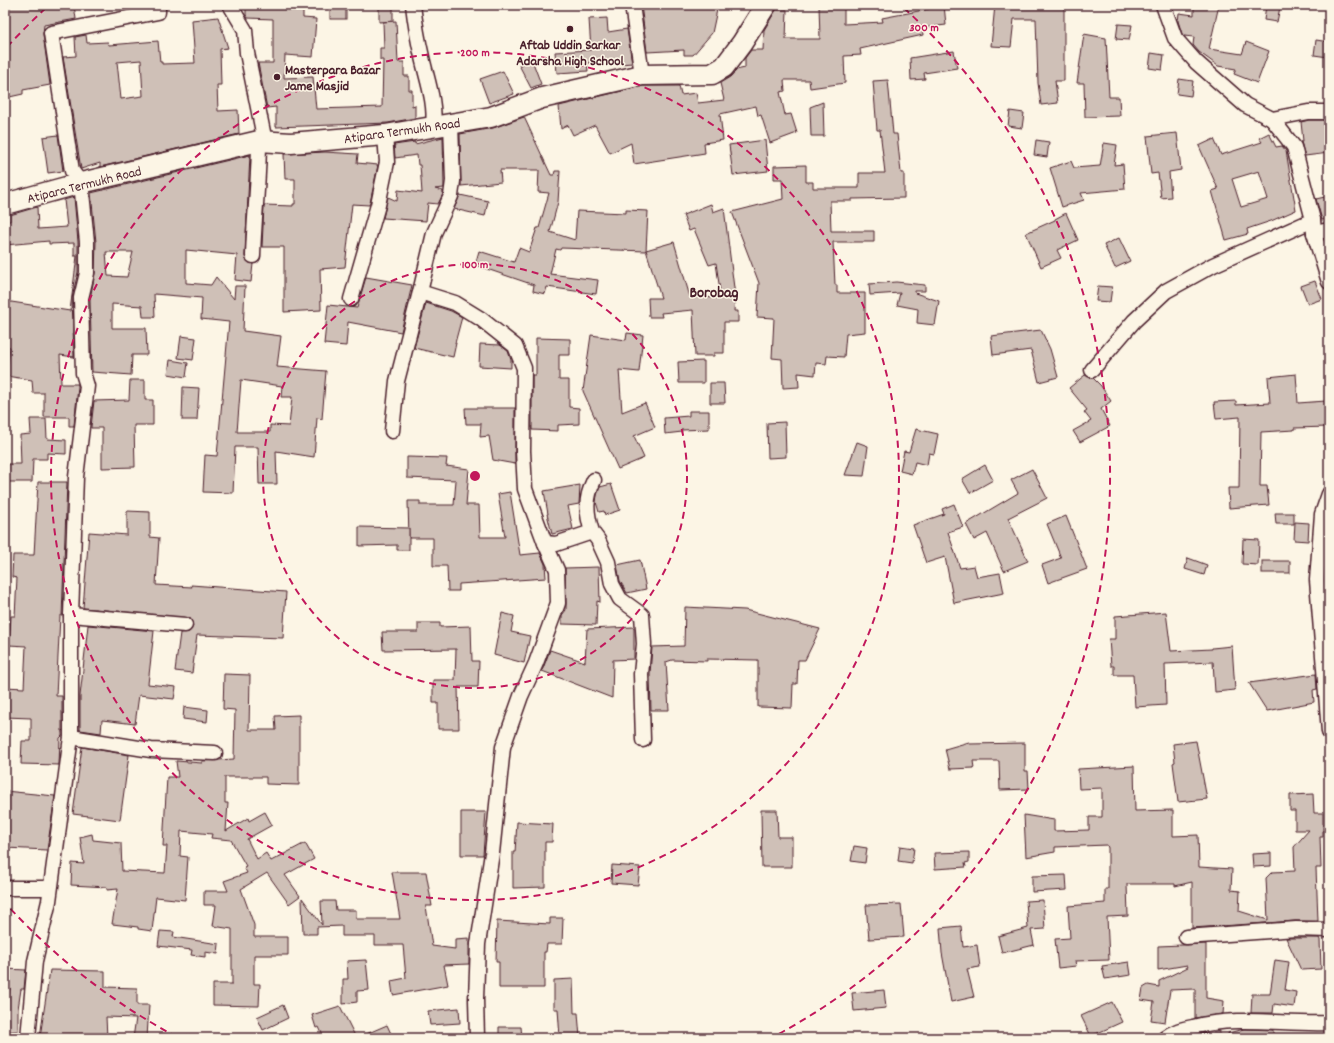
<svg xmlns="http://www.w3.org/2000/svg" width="1334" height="1043" font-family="Dekko,sans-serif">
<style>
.building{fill:#cfc0b7;stroke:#4a1f2b;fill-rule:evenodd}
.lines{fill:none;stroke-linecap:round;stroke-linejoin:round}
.street-casing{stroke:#4a1f2b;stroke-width:17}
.secondary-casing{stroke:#4a1f2b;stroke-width:23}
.street{stroke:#fcf5e5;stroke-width:14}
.secondary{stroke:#fcf5e5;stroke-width:20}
.ring{fill:none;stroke:#c2185b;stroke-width:2;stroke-dasharray:7 5}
.poi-dot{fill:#4a1f2b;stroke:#fcf5e5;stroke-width:1.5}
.labels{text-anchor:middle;stroke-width:3;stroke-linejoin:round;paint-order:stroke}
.poi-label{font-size:14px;font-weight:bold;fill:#4a1f2b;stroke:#fcf5e5}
.street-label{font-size:14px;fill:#4a1f2b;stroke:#fcf5e5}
.quarter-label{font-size:16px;font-weight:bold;fill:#4a1f2b;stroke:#fcf5e5}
.centre{fill:#c2185b;stroke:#fcf5e5;stroke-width:2}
.ring-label{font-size:12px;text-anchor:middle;font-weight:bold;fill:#c2185b;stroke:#fcf5e5;stroke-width:3;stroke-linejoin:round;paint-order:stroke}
</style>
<rect width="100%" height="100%" fill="#fcf5e5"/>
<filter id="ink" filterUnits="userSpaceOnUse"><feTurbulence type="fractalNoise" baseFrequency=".025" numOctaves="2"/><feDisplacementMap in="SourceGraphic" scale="8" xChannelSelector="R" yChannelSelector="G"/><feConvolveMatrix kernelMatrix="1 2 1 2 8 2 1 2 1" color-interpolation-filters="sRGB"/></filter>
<g filter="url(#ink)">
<g class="building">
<polygon points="5,5 74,5 76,19 44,25 43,34 50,85 23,90 23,94 5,98"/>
<polygon points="246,5 303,5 303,18 316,19 313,57 285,55 284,78 313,77 316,109 382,107 383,60 380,60 380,48 384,48 383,22 396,21 398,62 404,62 404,76 409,76 409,90 412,90 412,106 415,105 415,118 388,123 276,127 276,107 267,108 258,63 273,63 273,19 248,18 246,15"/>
<rect x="330" y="5" width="16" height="14"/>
<polygon points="379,5 393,5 393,21 379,22"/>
<polygon points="641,5 718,5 712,33 693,55 684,55 684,50 647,52"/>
<polygon points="819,5 844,5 844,24 883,22 882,18 929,9 928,5 944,5 946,25 922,28 923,35 860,49 861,55 844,56 845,83 810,88 809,80 784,80 785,91 780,92 785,115 791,114 797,133 770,143 761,115 758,116 756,106 720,114 723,140 704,143 705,153 634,164 631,143 610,153 595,125 573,135 568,125 561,129 559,106 643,86 679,86 681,95 696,93 698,103 724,100 720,83 730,77 736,70 745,68 745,58 751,50 763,50 764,30 776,10 787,10 786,39 820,39"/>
<polygon points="995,5 1064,5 1064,81 1055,81 1058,103 1041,105 1038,83 1036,19 1014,19 1011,47 991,46"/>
<polygon points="1194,5 1219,5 1209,49 1242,54 1246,42 1269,51 1257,83 1234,74 1236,69 1218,66 1199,52 1193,45 1194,37 1184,36 1182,34 1178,21 1179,13 1194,15"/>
<polygon points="1266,5 1280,7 1277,22 1264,20"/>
<path d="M218 17 228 48 220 49 221 85H217L218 111 238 110 239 134 100 167V163L81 169 63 57 76 56 75 37 86 35 87 43 108 42 109 45 158 41 160 62H162V64L195 63 192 20ZM141 60 143 96 121 99 117 62Z"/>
<polygon points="607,18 608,32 627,29 632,63 621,64 620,61 587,63 588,71 557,73 555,52 591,50 589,19"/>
<polygon points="1118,24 1132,25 1129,40 1116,39"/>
<polygon points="1084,34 1106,38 1109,97 1119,97 1120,116 1085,117 1084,83 1077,83"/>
<polygon points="1316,40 1329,42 1328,57 1314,55"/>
<polygon points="954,51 957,68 924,73 925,79 911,80 910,58"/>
<polygon points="1151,53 1164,55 1162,70 1149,68"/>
<polygon points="532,60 541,84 531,88 519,65"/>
<polygon points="503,71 514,94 489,103 480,79"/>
<polygon points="1179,79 1193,81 1191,96 1177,94"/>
<polygon points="888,80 893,134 897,134 901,173 904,173 904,198 852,199 852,201 830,201 831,231 874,231 874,242 833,242 835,285 837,285 837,293 865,293 865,332 846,334 844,357 827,356 826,364 816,363 815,375 798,373 799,387 783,388 782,359 772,358 774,318 757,317 759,283 732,212 783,199 782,179 774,179 774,166 806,165 806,182 813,182 813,188 859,188 859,173 885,173 880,130 877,130 873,81"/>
<polygon points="823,102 824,136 811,136 810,107"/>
<polygon points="1010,111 1024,113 1022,128 1008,126"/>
<polygon points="524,117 551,175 554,175 555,171 560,171 558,202 550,232 575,240 577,211 626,213 626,210 648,211 646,251 561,248 560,250 556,249 550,274 598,280 596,294 547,287 545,294 533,291 534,285 475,265 479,251 514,262 519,248 529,252 537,228 539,228 549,193 538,192 539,170 500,170 501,182 461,186 460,134 493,128"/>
<polygon points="1309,120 1329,120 1329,153 1305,156 1301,142 1303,141 1301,122"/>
<polygon points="1177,133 1181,170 1169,172 1171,197 1161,198 1158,173 1151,174 1147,136"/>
<path d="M1269 133 1276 147 1282 146 1286 151 1296 210 1271 221 1247 229 1248 234 1226 240 1212 191 1218 189 1199 146 1214 139 1221 155 1262 142 1259 138ZM1259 171 1268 199 1241 207 1232 179Z"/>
<polygon points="58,135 63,171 48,173 43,137"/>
<polygon points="443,137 444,188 435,189 443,191 443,194 438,204 428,203 426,221 383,218 388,197 397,201 398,190 422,193 420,165 418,165 417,155 395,158 394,145 415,142 415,144"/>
<polygon points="765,140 768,171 733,175 729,145"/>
<polygon points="1036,140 1049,142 1047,157 1034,155"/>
<polygon points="1104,143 1117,145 1114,165 1123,164 1125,189 1081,193 1084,200 1062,207 1050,168 1071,161 1074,168 1100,166"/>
<polygon points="325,152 358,154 357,163 378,165 370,203 369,205 352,204 345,267 320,269 321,310 284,312 284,247 262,247 264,205 293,206 293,204 295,204 295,179 285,179 284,154"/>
<path d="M250 155 245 256 246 260 253 264 251 282 235 280 237 255 186 250V283L211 285 216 277 234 299 235 286H245L243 331 281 336 277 367 326 371 322 419 317 418 314 457 276 451 277 484H259L258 447H235L233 493 203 492 205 455 217 456 229 322 201 319 202 298 154 294 155 317H143L142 306 112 304V328H146L147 355H132L131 375 92 372 90 299 95 273 96 242 91 193ZM106 252H133L127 277 108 276ZM241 380 282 386 281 397H292L289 426 270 425V432H237Z"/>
<polygon points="460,195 488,201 485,216 454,209"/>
<polygon points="1329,196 1329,219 1322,220 1316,199"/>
<polygon points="74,197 78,242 78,272 72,298 74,357 60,355 61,384 78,384 78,387 74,426 69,426 69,417 44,417 44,393 33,393 32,380 6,376 10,347 5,346 7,319 5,318 5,301 70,311 77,256 74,256 74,243 49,244 49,241 5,245 5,221 10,221 10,215 37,207 38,229 67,227 64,200"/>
<polygon points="711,204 713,212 724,208 735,296 734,311 738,311 738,322 724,322 724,353 714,353 714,356 695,356 693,310 661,313 662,317 649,317 648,298 661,298 646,250 674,242 690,297 721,298 716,263 709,265 694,229 689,231 683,215"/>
<polygon points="1066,213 1078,240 1057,250 1061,258 1041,267 1026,233 1055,220 1055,219"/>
<polygon points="1119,238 1130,261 1115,268 1104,245"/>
<polygon points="366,277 412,285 401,332 348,322 346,346 324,344 328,305 357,308"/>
<polygon points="1315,281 1322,299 1308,304 1301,286"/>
<polygon points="896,282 925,285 925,291 915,291 915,293 939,301 935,325 917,323 918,309 897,305 900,293 870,295 869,284"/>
<polygon points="1098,286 1112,287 1110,302 1096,301"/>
<polygon points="426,303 451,311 462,317 455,343 456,343 453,357 414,348"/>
<polygon points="1041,330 1050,349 1058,377 1039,382 1031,350 993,355 991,336"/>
<polygon points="627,333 643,335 639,372 619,370 622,412 645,403 655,427 634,436 644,458 618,469 583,391 591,335 626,340"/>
<polygon points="181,336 196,338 193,360 178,358"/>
<polygon points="536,338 570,339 570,355 559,355 559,380 569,380 569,407 579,408 579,424 558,425 558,431 532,430 532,375 536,375"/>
<polygon points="480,344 500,345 508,351 511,360 511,368 479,366"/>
<polygon points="170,360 188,363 186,377 168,374"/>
<polygon points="704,361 704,383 679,383 678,362"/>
<polygon points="1296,374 1298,403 1326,401 1328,427 1294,428 1294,430 1261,432 1260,486 1267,486 1269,505 1229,508 1228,488 1239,488 1240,417 1216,419 1214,402 1236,401 1236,405 1270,403 1268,377"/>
<polygon points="1085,375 1093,378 1101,386 1111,401 1101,409 1110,426 1080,442 1073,431 1091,421 1084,412 1087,410 1069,388"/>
<polygon points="130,380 145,380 145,400 153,400 153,425 134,425 135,467 102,468 102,428 91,428 91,427 94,401 129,400"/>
<polygon points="710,383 724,383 725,403 710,403"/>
<polygon points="183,387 199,388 197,420 182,420"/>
<polygon points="465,408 515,408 515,464 493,460 489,436 480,437 481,424 466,424"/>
<polygon points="689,411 709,411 709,429 681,430 682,432 665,434 664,418 689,416"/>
<polygon points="30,419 46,419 47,439 66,440 66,454 47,453 47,459 33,459 32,482 5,482 5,464 21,464 20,435 31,434"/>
<polygon points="785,422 786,457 768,458 767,423"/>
<polygon points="916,429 938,434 934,454 929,453 927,465 915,462 912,474 900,471 904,451 909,452"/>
<polygon points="857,442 868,446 864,476 845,475"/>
<polygon points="407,457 447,458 446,466 469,469 466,505 479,505 480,537 505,537 498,494 510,492 520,555 540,553 545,564 546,578 459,584 459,591 448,591 447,566 433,566 433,538 409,538 408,501 420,501 420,505 454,505 456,480 407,478"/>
<polygon points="985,465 993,480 970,493 962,479"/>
<polygon points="1032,469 1047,498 1008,518 1028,561 1004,571 987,533 974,540 966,524 1018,493 1011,480"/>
<polygon points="38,482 67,482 62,616 60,616 56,696 62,696 62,736 60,738 59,765 21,764 22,741 31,741 31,718 5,717 5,687 24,688 26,646 9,645 11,616 15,616 17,578 12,577 13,555 34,555"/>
<polygon points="611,484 620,510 605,515 604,511 599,512 596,502 597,495 600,487"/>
<polygon points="580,485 579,504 568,506 573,529 552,534 547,514 548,514 544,491"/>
<polygon points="954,504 963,527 948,532 960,568 974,566 977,577 1000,573 1004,593 954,603 945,557 926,563 913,525 944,514 942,509"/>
<polygon points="127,511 150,512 150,537 159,538 156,585 192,587 191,585 286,592 283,638 197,635 192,673 175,671 180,633 189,632 193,626 190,618 83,608 89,532 127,535"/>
<polygon points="1275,513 1294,513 1294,524 1276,524"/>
<polygon points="1066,516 1087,569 1048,583 1042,565 1061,558 1047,524"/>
<polygon points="1295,522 1309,523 1308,541 1294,540"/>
<polygon points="359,527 409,528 409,550 397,550 397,545 359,546"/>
<polygon points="1243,539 1259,540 1258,565 1242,564"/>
<polygon points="1188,558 1207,565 1204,575 1185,569"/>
<polygon points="640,560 646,589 627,593 620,581 617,565"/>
<rect x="1262" y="561" width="28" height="12"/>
<polygon points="599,567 600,602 597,601 596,625 562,624 562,615 566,610 566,603 565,568"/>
<polygon points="685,607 745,610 820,629 805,660 798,660 797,684 793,684 792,708 758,707 758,660 707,659 707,661 672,660 666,662 669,710 651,710 650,674 652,647 684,646"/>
<polygon points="1166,612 1171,651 1212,649 1212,648 1232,646 1235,690 1215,692 1213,662 1165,664 1166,705 1135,707 1133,675 1114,675 1114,666 1111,666 1109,639 1115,639 1115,616"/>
<polygon points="502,613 514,616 511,632 530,636 524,663 494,655"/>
<polygon points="418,623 440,623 440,627 471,626 472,661 479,661 478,687 458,687 459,729 438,729 438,703 433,703 433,680 455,680 456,649 383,650 382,632 418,632"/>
<polygon points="88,625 154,631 148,684 176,687 174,699 139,695 135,724 102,720 101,733 80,730 80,696"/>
<polygon points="634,627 634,659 613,660 612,698 542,671 550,650 585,662 587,629"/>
<polygon points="224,674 250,675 249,730 276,730 275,716 299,715 299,785 266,784 266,777 225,777 225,803 228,803 226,831 248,818 249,821 265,812 272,825 247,839 257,859 266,853 271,861 305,843 314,859 285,875 300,896 289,904 267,873 241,889 254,925 254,937 288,937 288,955 254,955 254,984 260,984 259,1006 213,1005 213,984 232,984 232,929 213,926 216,905 204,905 204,891 228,891 224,881 247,873 244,867 246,866 231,840 211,838 212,834 181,831 180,856 188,857 185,900 156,897 152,931 138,929 138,927 112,924 118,889 107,890 107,887 71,885 72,863 84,864 80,837 92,834 93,840 121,843 122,871 165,873 167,846 163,846 167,777 178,777 176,761 202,763 202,761 234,759 235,710 223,709"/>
<polygon points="1316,674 1317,689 1313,690 1314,702 1267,711 1249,683"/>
<polygon points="184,707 208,710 207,722 183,719"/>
<polygon points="1196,741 1207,799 1178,802 1173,763 1175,762 1173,744"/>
<polygon points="969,742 969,744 1025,743 1025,771 1028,771 1029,789 1000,790 999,761 973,761 974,768 950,769 945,749"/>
<polygon points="82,747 129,755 120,820 73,814"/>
<polygon points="1134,766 1135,811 1173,810 1173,836 1198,835 1199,867 1232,869 1231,890 1240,891 1239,911 1268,920 1266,878 1272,872 1295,871 1294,847 1309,830 1295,830 1295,811 1290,811 1290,795 1313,794 1314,813 1323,813 1323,837 1320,837 1321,868 1316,868 1318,921 1295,921 1192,928 1192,882 1175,886 1175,884 1127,884 1128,916 1107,917 1109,960 1075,961 1076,966 1058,968 1055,939 1070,938 1068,906 1105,903 1105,889 1108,889 1108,848 1107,845 1055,847 1055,852 1026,857 1024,815 1054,820 1054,831 1089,830 1089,817 1102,817 1102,788 1079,789 1078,769"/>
<polygon points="5,791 55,796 47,850 5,848"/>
<polygon points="761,810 777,810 778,837 792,837 792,867 762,867"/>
<polygon points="461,812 486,812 483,855 461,855"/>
<polygon points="517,822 553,824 552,842 545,842 545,887 513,888 513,852 515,852"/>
<polygon points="854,846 867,848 865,863 851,861"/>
<polygon points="900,846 914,848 912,863 898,861"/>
<polygon points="969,852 969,862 965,863 966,867 935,869 934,853"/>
<polygon points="1271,853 1271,866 1253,867 1252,854"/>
<polygon points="612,865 640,867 638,885 611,883"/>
<polygon points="392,872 426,872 432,906 426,906 432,946 455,949 455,939 469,938 469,964 444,965 448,985 393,995 391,981 406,978 403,945 375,945 375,936 342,936 342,926 317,927 317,934 303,934 302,898 322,925 321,901 335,901 336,910 356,910 356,919 400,919"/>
<polygon points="1066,875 1067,890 1032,892 1032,876"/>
<polygon points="1043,900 1045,929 1031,930 1034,945 1002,953 998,936 1028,928 1026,901"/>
<polygon points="901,904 904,937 869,939 866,905"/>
<polygon points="550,918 563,918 562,944 547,944 546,952 544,952 544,988 499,988 499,962 496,962 497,921 550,924"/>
<polygon points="961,926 963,947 977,945 980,967 967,969 974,997 951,1002 942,953 940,928"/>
<polygon points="160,931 174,932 173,937 219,944 218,954 205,952 205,957 191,955 192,950 158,946"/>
<polygon points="1286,938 1319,938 1320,940 1321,969 1301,970"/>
<polygon points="1206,944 1206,998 1224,1001 1223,1014 1195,1018 1195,989 1170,990 1165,1022 1151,1020 1154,1002 1141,1000 1143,988 1148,985 1159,987 1159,981 1188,967 1187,965 1158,970 1158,946"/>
<polygon points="366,960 369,990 357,991 357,1002 343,1004 343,979 348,979 347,961"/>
<polygon points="1275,960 1289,962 1285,990 1296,992 1294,1007 1274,1004 1273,1013 1251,1013 1252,994 1270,994"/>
<polygon points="1129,962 1131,975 1105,979 1102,966"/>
<polygon points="5,969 26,970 24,989 21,989 18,1009 18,1031 5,1032 5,1016 10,988 5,987"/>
<polygon points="50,970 105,971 105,987 137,988 137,1005 149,1005 147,1038 133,1038 136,1018 106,1017 107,1038 40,1037"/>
<polygon points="573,979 574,1013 578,1013 580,1038 560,1038 558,1009 554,1009 554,980"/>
<polygon points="884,990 886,1008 854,1011 852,993"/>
<polygon points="1112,1002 1122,1022 1091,1036 1081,1016"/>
<polygon points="283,1005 288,1018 263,1030 257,1017"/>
<polygon points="340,1006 356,1038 324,1038 319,1027 316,1028 312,1015"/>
<polygon points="459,1008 460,1023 430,1025 428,1011"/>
<polygon points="387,1025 393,1038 357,1038"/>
<polygon points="499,1027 521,1027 522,1038 499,1038"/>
<polygon points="1244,1029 1273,1030 1273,1038 1229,1038 1228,1033"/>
<polygon points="1220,1031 1219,1038 1195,1038 1195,1035"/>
</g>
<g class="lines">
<g class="street-casing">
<g id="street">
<polyline points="230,5 245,30 247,53 265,142"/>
<path d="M413 5C415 22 418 40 422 57 427 80 436 103 433 127"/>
<polyline points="632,5 642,75"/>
<polyline points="1163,5 1175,38 1196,62 1245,105 1272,119 1308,112 1329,112"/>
<polyline points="1272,119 1294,147 1313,220 1314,233 1329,282"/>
<polyline points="451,124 453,181 451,196 434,233 420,292 455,303 481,319 515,346 524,368 523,451 525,489 545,543 557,570 558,603 536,663 521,696 503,747 492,853 478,944 476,999 477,1038"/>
<polyline points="1314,233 1329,230"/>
<path d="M253 256C254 218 259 180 259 141"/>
<polyline points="351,299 378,205 387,162 385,135"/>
<polyline points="1092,370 1134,321 1166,291 1213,265 1313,220"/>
<polyline points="392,431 397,381 420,292"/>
<polyline points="1329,494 1322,514 1317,580 1329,732"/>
<polyline points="592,532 598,540 608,562 612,584 620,599 642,615 644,644 641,674 643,740"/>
<path d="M545 543 556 544 592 532C586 512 585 499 594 480"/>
<polyline points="71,615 185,625"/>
<polyline points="71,737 151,750 215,753"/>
<polyline points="5,888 50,888"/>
<polyline points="1186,937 1296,929 1329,930"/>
<polyline points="28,1038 35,961 49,901 71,737 71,615 76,477 87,386 83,373 81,298 87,273 87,242 81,183 72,171 51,33 158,12 158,5"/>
<path d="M1165 1038C1174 1031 1182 1029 1193 1027 1239 1015 1283 1025 1329 1023"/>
</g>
</g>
<g class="secondary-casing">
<polyline id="secondary" points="5,204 81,183 259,141 291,143 385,135 491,117 542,98 642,75 712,74 724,67 742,43 766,5"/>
</g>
<use href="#street" class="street"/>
<use href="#secondary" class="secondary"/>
</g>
</g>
<g class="ring">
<circle cx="475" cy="476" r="212"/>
<circle cx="475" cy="476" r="424"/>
<path d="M177 1037A635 635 0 0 1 7 905M7 47A635 635 0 0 1 46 8M904 8A635 635 0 0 1 773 1037"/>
</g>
<g class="poi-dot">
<circle cx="570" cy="29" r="4"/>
<circle cx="277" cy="77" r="4"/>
</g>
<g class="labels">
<g class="poi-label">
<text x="570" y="49">Aftab Uddin Sarkar<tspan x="570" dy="16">Adarsha High School</tspan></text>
<text x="285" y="74" text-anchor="start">Masterpara Bazar<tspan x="285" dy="16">Jame Masjid</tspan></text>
</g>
<g class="street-label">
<text transform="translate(402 130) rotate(-8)" y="5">Atipara Termukh Road</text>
<text transform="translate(84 184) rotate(-14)" y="5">Atipara Termukh Road</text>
</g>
<g class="quarter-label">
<text x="714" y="297">Borobag</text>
</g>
</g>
<circle cx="475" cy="476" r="6" class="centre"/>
<g class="ring-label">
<text x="924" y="31">300 m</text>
<text x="475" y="56">200 m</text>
<text x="475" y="268">100 m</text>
</g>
<rect width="1334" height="1043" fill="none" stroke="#fcf5e5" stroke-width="20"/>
<rect x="10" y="10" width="1314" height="1023" fill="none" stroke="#4a1f2b" stroke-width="1.5" filter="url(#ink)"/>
</svg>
